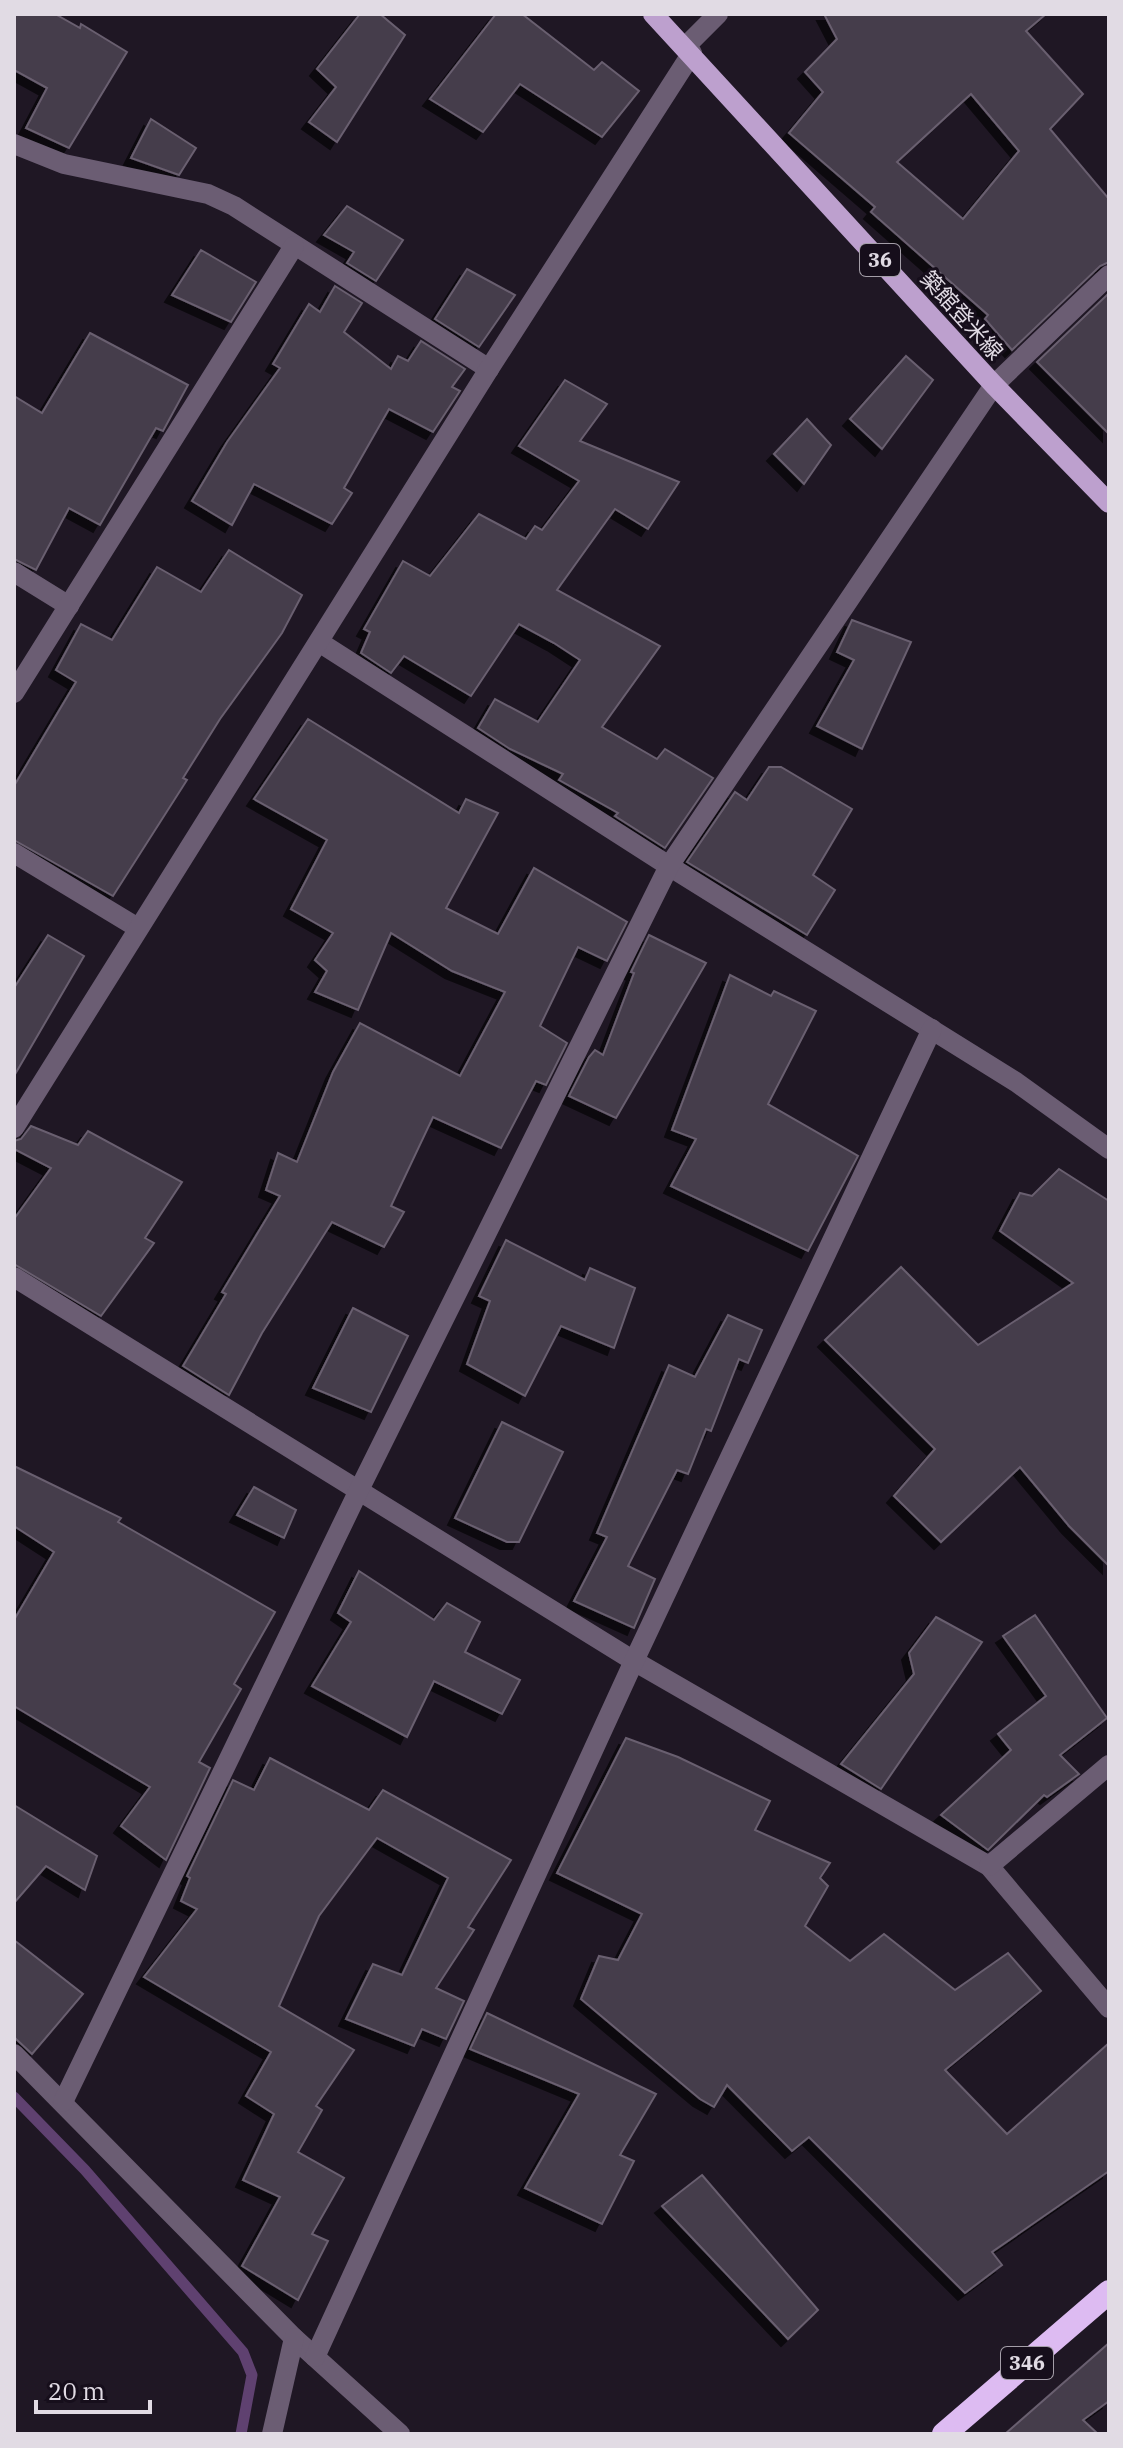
<svg xmlns="http://www.w3.org/2000/svg" width="1123" height="2448" font-family="'IBM Plex Serif','Noto Sans JP',serif">
<style>
.lines{fill:none;stroke-linecap:round;stroke-linejoin:round}
.stream{stroke:#5f4170;stroke-width:11}
.building{fill:#453c4b;stroke:#695f6f;stroke-width:2;fill-rule:evenodd;filter:url(#shadow)}
.minor{stroke:#6b5d73;stroke-width:20}
.major{stroke:#bda0ce;stroke-width:20}
.highway{stroke:#ddbbf2;stroke-width:24}
.labels{text-anchor:middle;stroke-width:6;stroke-linejoin:round;paint-order:stroke}
.shield{fill:#160e1b;stroke:#a49ea8;stroke-width:2}
.shield-label{font-size:20px;font-weight:bold;fill:#e1dbe4}
.street-label{font-size:22px;fill:#e1dbe4;stroke:#160e1b}
</style>
<defs>
<filter id="shadow"><feDropShadow dx="-7" dy="7" stdDeviation="0" flood-color="#0009"/></filter>
</defs>
<rect width="100%" height="100%" fill="#1f1724"/>
<g class="lines">
<polyline class="stream" points="14,2097 85,2170 243,2352 252,2375 241,2434"/>
</g>
<g class="building">
<polygon points="14,14 55,14 80,28 81,24 127,52 69,148 26,128 47,88 14,70"/>
<polygon points="360,14 380,14 405,35 337,142 309,122 336,87 317,69"/>
<polygon points="496,14 522,14 594,70 602,62 639,91 602,137 520,84 483,132 430,99"/>
<path d="M824 14H1046L1026 31 1083 94 1050 129 1109 199V262L1100 266 1012 350 985 319 988 315 871 212 875 207 789 133 823 92 805 72 837 39ZM971 94 1019 151 963 219 897 162Z"/>
<polygon points="151,119 196,148 179,175 131,158"/>
<polygon points="347,206 403,240 376,281 347,263 354,252 324,235"/>
<polygon points="201,250 256,282 231,322 172,295"/>
<polygon points="467,269 515,295 479,347 435,319"/>
<polygon points="335,286 362,303 344,332 391,369 398,356 408,361 421,341 465,369 452,387 460,391 433,432 389,409 344,488 352,493 332,524 254,484 232,525 192,501 227,442 280,368 273,364 309,304 320,312"/>
<polygon points="1109,293 1109,434 1037,362"/>
<polygon points="90,333 188,385 163,431 156,428 100,525 69,508 36,570 14,559 14,396 42,413"/>
<polygon points="906,356 933,380 882,449 850,419"/>
<polygon points="565,380 607,404 580,441 679,482 648,529 615,509 557,590 660,646 602,727 657,759 665,749 713,778 665,848 615,816 618,813 559,780 563,774 510,749 478,728 495,699 538,722 580,660 554,643 519,624 471,696 404,656 391,673 361,653 370,632 364,629 403,561 430,576 479,514 526,539 535,526 542,530 579,481 519,446"/>
<polygon points="807,419 831,445 804,484 774,454"/>
<polygon points="229,550 302,595 282,633 220,719 183,778 187,780 113,896 14,840 14,786 76,682 56,670 81,624 112,640 157,567 201,592"/>
<polygon points="852,620 911,642 862,749 817,726 854,660 837,652"/>
<polygon points="308,719 459,813 466,799 498,813 446,908 498,934 534,868 627,922 607,961 578,947 540,1026 567,1043 546,1085 536,1081 501,1148 433,1117 391,1206 404,1212 384,1247 332,1222 262,1333 229,1395 183,1366 226,1294 222,1292 280,1196 266,1190 278,1153 297,1162 333,1072 360,1023 460,1076 505,992 452,971 391,933 358,1010 315,992 327,971 315,960 333,933 291,909 327,840 254,799"/>
<polygon points="769,767 781,767 852,809 813,875 835,890 807,935 687,862 735,792 747,800"/>
<polygon points="48,935 84,956 14,1076 14,988"/>
<polygon points="649,935 706,963 616,1118 569,1096 589,1057 595,1050 603,1055 634,973 631,972"/>
<polygon points="730,975 771,996 774,991 816,1011 768,1104 858,1156 808,1251 671,1186 696,1139 672,1130"/>
<polygon points="31,1126 78,1145 88,1131 182,1182 145,1238 154,1243 101,1316 14,1264 14,1219 51,1168 14,1149 14,1141 21,1139"/>
<polygon points="1059,1169 1109,1201 1109,1566 1069,1526 1020,1467 941,1542 894,1496 935,1449 825,1340 901,1267 978,1345 1073,1283 1000,1231 1020,1193 1032,1196"/>
<polygon points="506,1240 585,1280 590,1268 635,1288 614,1348 561,1326 525,1396 467,1364 490,1301 479,1296"/>
<polygon points="353,1308 408,1336 371,1412 313,1388"/>
<polygon points="728,1315 762,1330 748,1363 739,1359 711,1431 706,1429 688,1474 677,1470 628,1566 655,1579 634,1628 574,1601 607,1537 597,1533 669,1365 695,1377"/>
<polygon points="502,1422 563,1452 519,1542 507,1542 455,1518"/>
<polygon points="14,1466 121,1518 118,1522 275,1612 234,1684 241,1689 199,1762 210,1768 166,1860 121,1826 150,1787 14,1706 14,1620 54,1552 14,1526"/>
<polygon points="254,1487 296,1510 284,1538 237,1515"/>
<polygon points="359,1571 434,1620 447,1603 480,1622 465,1652 520,1680 502,1714 434,1681 407,1737 312,1686 351,1622 338,1613"/>
<polygon points="1035,1615 1107,1718 1060,1755 1079,1774 1047,1797 1044,1795 988,1850 941,1815 1011,1750 998,1734 1046,1696 1003,1636"/>
<polygon points="936,1617 982,1642 881,1789 841,1764 914,1674 909,1653"/>
<polygon points="626,1738 678,1757 770,1801 755,1830 830,1863 820,1878 828,1886 805,1926 850,1961 884,1934 955,1990 1008,1953 1041,1991 945,2070 1007,2134 1109,2043 1109,2171 992,2252 1002,2265 965,2293 809,2137 792,2151 727,2085 714,2107 700,2099 581,1999 599,1956 618,1960 642,1914 557,1873"/>
<polygon points="270,1758 369,1810 383,1790 511,1860 468,1927 474,1930 436,1988 464,2001 446,2039 422,2029 414,2046 346,2019 373,1964 402,1975 448,1878 377,1838 319,1916 279,2006 354,2050 316,2106 322,2110 298,2152 344,2178 312,2234 328,2241 298,2300 242,2266 280,2197 243,2180 274,2114 246,2096 271,2052 144,1977 197,1909 181,1901 190,1878 187,1876 233,1780 254,1790"/>
<polygon points="14,1805 97,1856 85,1890 46,1866 14,1903"/>
<polygon points="14,1940 83,1994 32,2054 14,2037"/>
<polygon points="487,2013 656,2094 620,2155 634,2161 602,2224 525,2188 579,2094 470,2049"/>
<polygon points="702,2175 818,2310 788,2339 662,2206"/>
<polygon points="1109,2343 1109,2401 1083,2420 1098,2434 1005,2434"/>
</g>
<g class="lines">
<g class="minor">
<polyline points="685,47 718,14"/>
<polyline points="14,144 64,164 208,194 234,206 489,369"/>
<polyline points="14,572 69,606"/>
<polyline points="319,642 669,866 1016,1082 1109,1149"/>
<polyline points="14,693 294,246"/>
<polyline points="14,853 138,928"/>
<polyline points="14,1128 489,369 692,53"/>
<polyline points="14,1277 634,1661 989,1866 1109,2008"/>
<polyline points="989,1866 1109,1765"/>
<polyline points="14,2054 294,2338 400,2434"/>
<polyline points="63,2102 359,1490 669,866 994,385 1109,275"/>
<polyline points="315,2357 634,1661 932,1029"/>
<polyline points="272,2434 294,2338"/>
</g>
<polyline class="major" points="653,14 994,385 1109,503"/>
<polyline class="highway" points="944,2434 1109,2292"/>
</g>
<g class="labels">
<g class="shield">
<rect x="860" y="244" width="40" height="32" rx="6"/>
<rect x="1001" y="2347" width="52" height="32" rx="6"/>
</g>
<g class="shield-label">
<text x="880" y="267">36</text>
<text x="1027" y="2370">346</text>
</g>
<g class="street-label">
<text transform="translate(962 315) rotate(48)" y="8">築館登米線</text>
</g>
</g>
<rect width="1123" height="2448" fill="none" stroke="#e1dbe4" stroke-width="32"/>
<path d="M36 2400v12h114v-12" fill="none" stroke="#e1dbe4" stroke-width="4"/>
<text x="48" y="2400" font-size="24" fill="#e1dbe4" stroke="#160e1b" stroke-width="6" paint-order="stroke">20 m</text>
</svg>
